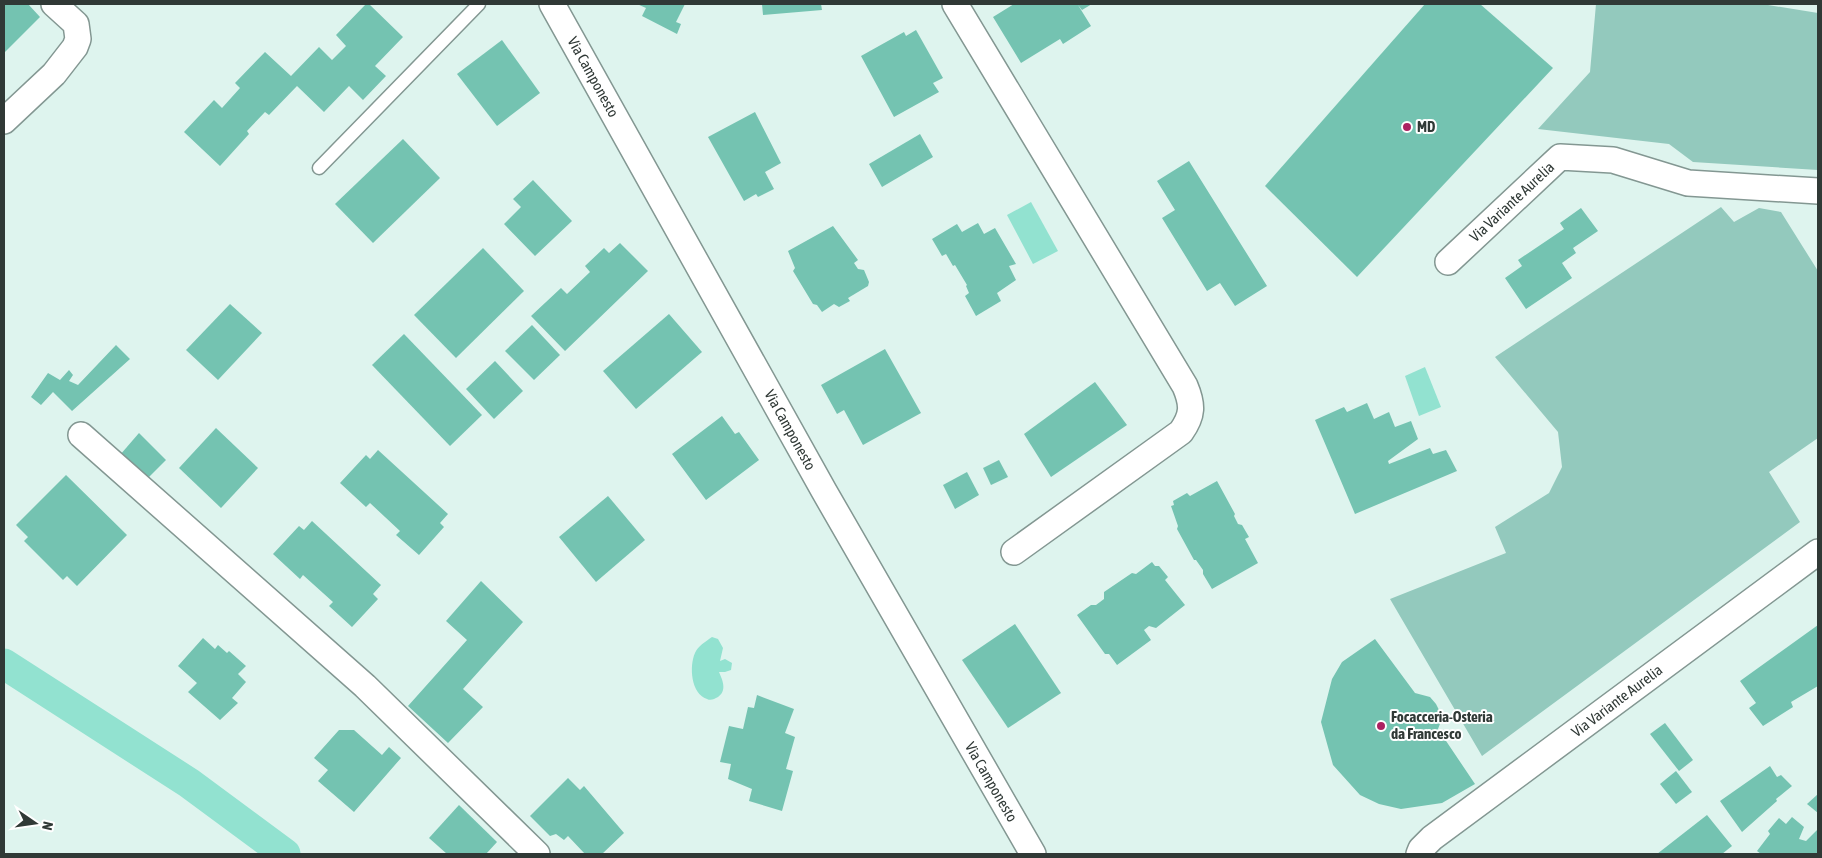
<svg xmlns="http://www.w3.org/2000/svg" width="1822" height="858" font-family="'Asap Condensed',sans-serif">
<style>
.green{fill:#93c9bd}
.water{fill:#92e2d0}
.lines{fill:none;stroke-linecap:round;stroke-linejoin:round}
.canal{stroke:#92e2d0;stroke-width:31}
.building{fill:#74c3b1}
.lane-casing{stroke:#839792;stroke-width:15}
.street-casing{stroke:#839792;stroke-width:28}
.lane{stroke:#fff;stroke-width:12}
.street{stroke:#fff;stroke-width:25}
.poi-dot{fill:#ac2161;stroke:#fff;stroke-width:2}
.labels{text-anchor:middle;stroke-width:4;stroke-linejoin:round;paint-order:stroke}
.street-label{font-size:15px;fill:#303936;stroke:#fff}
.poi-label{font-size:15px;font-weight:bold;fill:#303936;stroke:#fff;text-anchor:start}
</style>
<rect width="100%" height="100%" fill="#def4ee"/>
<g class="green">
<polygon points="1596,4 1762,4 1818,13 1818,170 1693,162 1669,144 1538,129 1590,72"/>
<polygon points="1721,207 1734,222 1759,208 1781,212 1818,271 1818,438 1769,472 1800,522 1482,756 1390,599 1506,553 1495,527 1549,493 1562,467 1558,432 1495,357"/>
</g>
<g class="water">
<polygon points="1031,202 1058,251 1033,264 1007,215"/>
<polygon points="1425,367 1441,407 1419,416 1405,376"/>
<path d="M712 637 718 639 723 648 720 661 725 659 732 663 731 670 725 672H719C723 681 727 691 718 697 714 699 711 701 707 699 691 694 689 666 695 653 698 646 705 642 712 637Z"/>
</g>
<g class="lines">
<polyline class="canal" points="4,664 189,783 285,854"/>
</g>
<g class="building">
<polygon points="4,4 17,4 18,5 20,4 28,4 40,17 4,53"/>
<polygon points="366,4 369,4 403,37 375,66 386,76 363,100 349,86 324,112 297,86 269,115 265,112 247,131 249,134 220,166 184,132 214,100 222,108 240,88 235,83 265,52 291,76 319,47 332,60 346,46 336,35"/>
<polygon points="637,4 685,4 676,22 681,24 677,34 642,16 646,8"/>
<polygon points="762,4 821,4 822,10 763,15"/>
<polygon points="1014,4 1092,4 1082,10 1078,5 1091,26 1063,44 1060,39 1021,63 993,17"/>
<polygon points="1425,4 1480,4 1553,68 1357,277 1265,186"/>
<polygon points="916,30 943,78 933,83 939,92 894,117 861,56 904,32 906,36"/>
<polygon points="502,40 540,93 497,126 457,74"/>
<polygon points="755,112 781,163 765,172 774,189 758,197 756,194 744,201 708,137"/>
<polygon points="920,134 933,157 882,187 869,164"/>
<polygon points="403,139 440,178 373,243 335,204"/>
<polygon points="1189,161 1267,286 1235,306 1220,283 1207,291 1162,218 1175,210 1157,181"/>
<polygon points="533,180 572,221 535,256 504,224 521,207 513,199"/>
<polygon points="1581,208 1598,231 1573,248 1576,253 1562,263 1572,278 1526,309 1505,278 1522,266 1518,260 1564,229 1560,223"/>
<polygon points="978,223 984,234 995,228 1016,264 1009,266 1016,280 997,293 1001,301 976,316 965,296 969,293 966,286 967,285 955,265 953,266 946,254 942,256 932,239 957,224 962,232"/>
<polygon points="833,226 858,260 854,263 858,269 864,270 869,282 868,286 848,298 850,301 839,307 834,304 822,312 817,305 813,304 793,271 795,268 788,251"/>
<polygon points="620,243 648,271 565,351 531,316 561,288 567,294 590,272 585,266 604,248 609,253"/>
<polygon points="483,248 524,291 456,358 414,315"/>
<polygon points="230,304 262,333 218,380 186,350"/>
<polygon points="669,314 702,352 636,409 603,371"/>
<polygon points="532,325 560,355 534,380 505,351"/>
<polygon points="404,334 482,415 450,446 372,365"/>
<polygon points="116,345 130,359 72,411 53,392 41,405 31,397 48,373 60,380 69,370 73,375 69,381 78,385"/>
<polygon points="885,349 921,413 863,445 844,410 837,414 821,385"/>
<polygon points="495,361 523,391 494,419 466,389"/>
<polygon points="1095,382 1127,425 1051,477 1024,434"/>
<polygon points="1367,403 1374,419 1389,412 1395,427 1411,421 1418,439 1388,461 1389,464 1430,448 1433,454 1446,450 1457,471 1355,514 1315,420 1344,407 1347,412"/>
<polygon points="722,416 735,434 739,432 759,460 706,500 672,454"/>
<polygon points="216,428 258,468 221,508 179,468"/>
<polygon points="139,433 166,460 146,480 120,455"/>
<polygon points="378,450 448,514 440,523 444,527 419,555 396,535 400,531 370,503 366,507 340,483 366,455 370,459"/>
<polygon points="999,460 1008,477 991,485 983,468"/>
<polygon points="967,472 979,495 955,509 943,485"/>
<polygon points="66,475 127,535 77,586 67,576 63,580 24,541 28,537 16,525"/>
<polygon points="1217,481 1235,514 1234,516 1238,524 1242,525 1249,537 1245,539 1258,563 1212,589 1203,574 1203,570 1196,560 1194,560 1177,529 1178,526 1171,506 1174,505 1173,501 1187,493 1190,496"/>
<polygon points="608,496 645,540 596,582 559,537"/>
<polygon points="312,521 381,585 373,594 378,599 352,627 329,606 333,602 303,575 300,579 273,554 299,526 304,530"/>
<polygon points="1152,562 1155,566 1159,566 1168,577 1165,580 1185,605 1156,628 1149,626 1144,630 1151,640 1117,665 1109,654 1105,654 1077,615 1091,605 1096,605 1104,599 1104,592 1132,573 1136,574"/>
<polygon points="481,581 523,622 463,689 483,707 448,743 408,706 467,640 446,621"/>
<polygon points="1015,624 1061,693 1008,728 962,660"/>
<polygon points="1818,625 1818,686 1791,702 1793,707 1763,726 1749,708 1756,703 1740,681"/>
<polygon points="203,638 215,649 218,645 227,653 229,651 246,666 238,674 246,682 232,698 238,703 220,720 188,692 197,683 178,666"/>
<polygon points="1375,639 1415,693 1430,697 1436,704 1440,712 1441,721 1438,729 1475,784 1442,803 1401,809 1379,804 1360,795 1333,765 1321,722 1332,679 1342,662"/>
<polygon points="757,695 794,709 785,733 795,737 786,769 793,771 782,811 749,801 752,789 728,779 731,764 720,762 729,726 743,729 748,707 754,708"/>
<polygon points="1665,723 1693,760 1679,771 1650,734"/>
<polygon points="339,730 354,730 382,755 389,747 401,758 354,812 318,781 328,770 314,758"/>
<polygon points="1770,766 1777,777 1781,775 1792,786 1776,799 1777,801 1742,832 1720,801"/>
<polygon points="1676,771 1692,792 1676,804 1660,784"/>
<polygon points="568,778 580,790 584,786 624,833 602,854 585,854 568,836 564,840 556,834 550,836 530,816"/>
<polygon points="1818,794 1818,813 1807,804"/>
<polygon points="459,805 497,842 486,854 447,854 429,838"/>
<polygon points="1707,815 1732,846 1722,854 1657,854"/>
<polygon points="1792,817 1804,827 1799,839 1806,841 1818,829 1818,854 1761,854 1757,851 1770,834 1768,831 1779,818 1786,824"/>
</g>
<g class="lines">
<g class="lane-casing">
<polyline id="lane" points="319,168 479,4"/>
</g>
<g class="street-casing">
<g id="street">
<polyline points="552,4 824,491 1033,854"/>
<path d="M955 4 1185 386C1193 405 1193 415 1181 432L1014 552"/>
<polyline points="4,121 54,74 75,47 78,39 76,24 54,4"/>
<polyline points="1448,262 1560,157 1613,160 1688,183 1818,191"/>
<polyline points="81,435 365,686 537,854"/>
<polyline points="1419,854 1421,849 1432,838 1818,552"/>
</g>
</g>
<use href="#lane" class="lane"/>
<use href="#street" class="street"/>
</g>
<g class="poi-dot">
<circle cx="1407" cy="127" r="5"/>
<circle cx="1381" cy="726" r="5"/>
</g>
<g class="labels">
<g class="street-label">
<text transform="translate(593 77) rotate(61)" y="5">Via Camponesto</text>
<text transform="translate(1512 202) rotate(-43)" y="5">Via Variante Aurelia</text>
<text transform="translate(790 430) rotate(61)" y="5">Via Camponesto</text>
<text transform="translate(1617 701) rotate(-37)" y="5">Via Variante Aurelia</text>
<text transform="translate(991 782) rotate(60)" y="5">Via Camponesto</text>
</g>
<g class="poi-label">
<text x="1417" y="132">MD</text>
<text x="1391" y="722">Focacceria-Osteria<tspan x="1391" dy="17">da Francesco</tspan></text>
</g>
</g>
<rect width="1822" height="858" fill="none" stroke="#303936" stroke-width="10"/>
<g transform="translate(35 823) rotate(103)" stroke="#ffffff" stroke-width="4" paint-order="stroke">
<path d="M0-4L9 19L0 12L-9 19Z" fill="#303936"/>
<text y="-8" font-size="14" font-weight="bold" text-anchor="middle" fill="#303936">N</text>
</g>
</svg>
